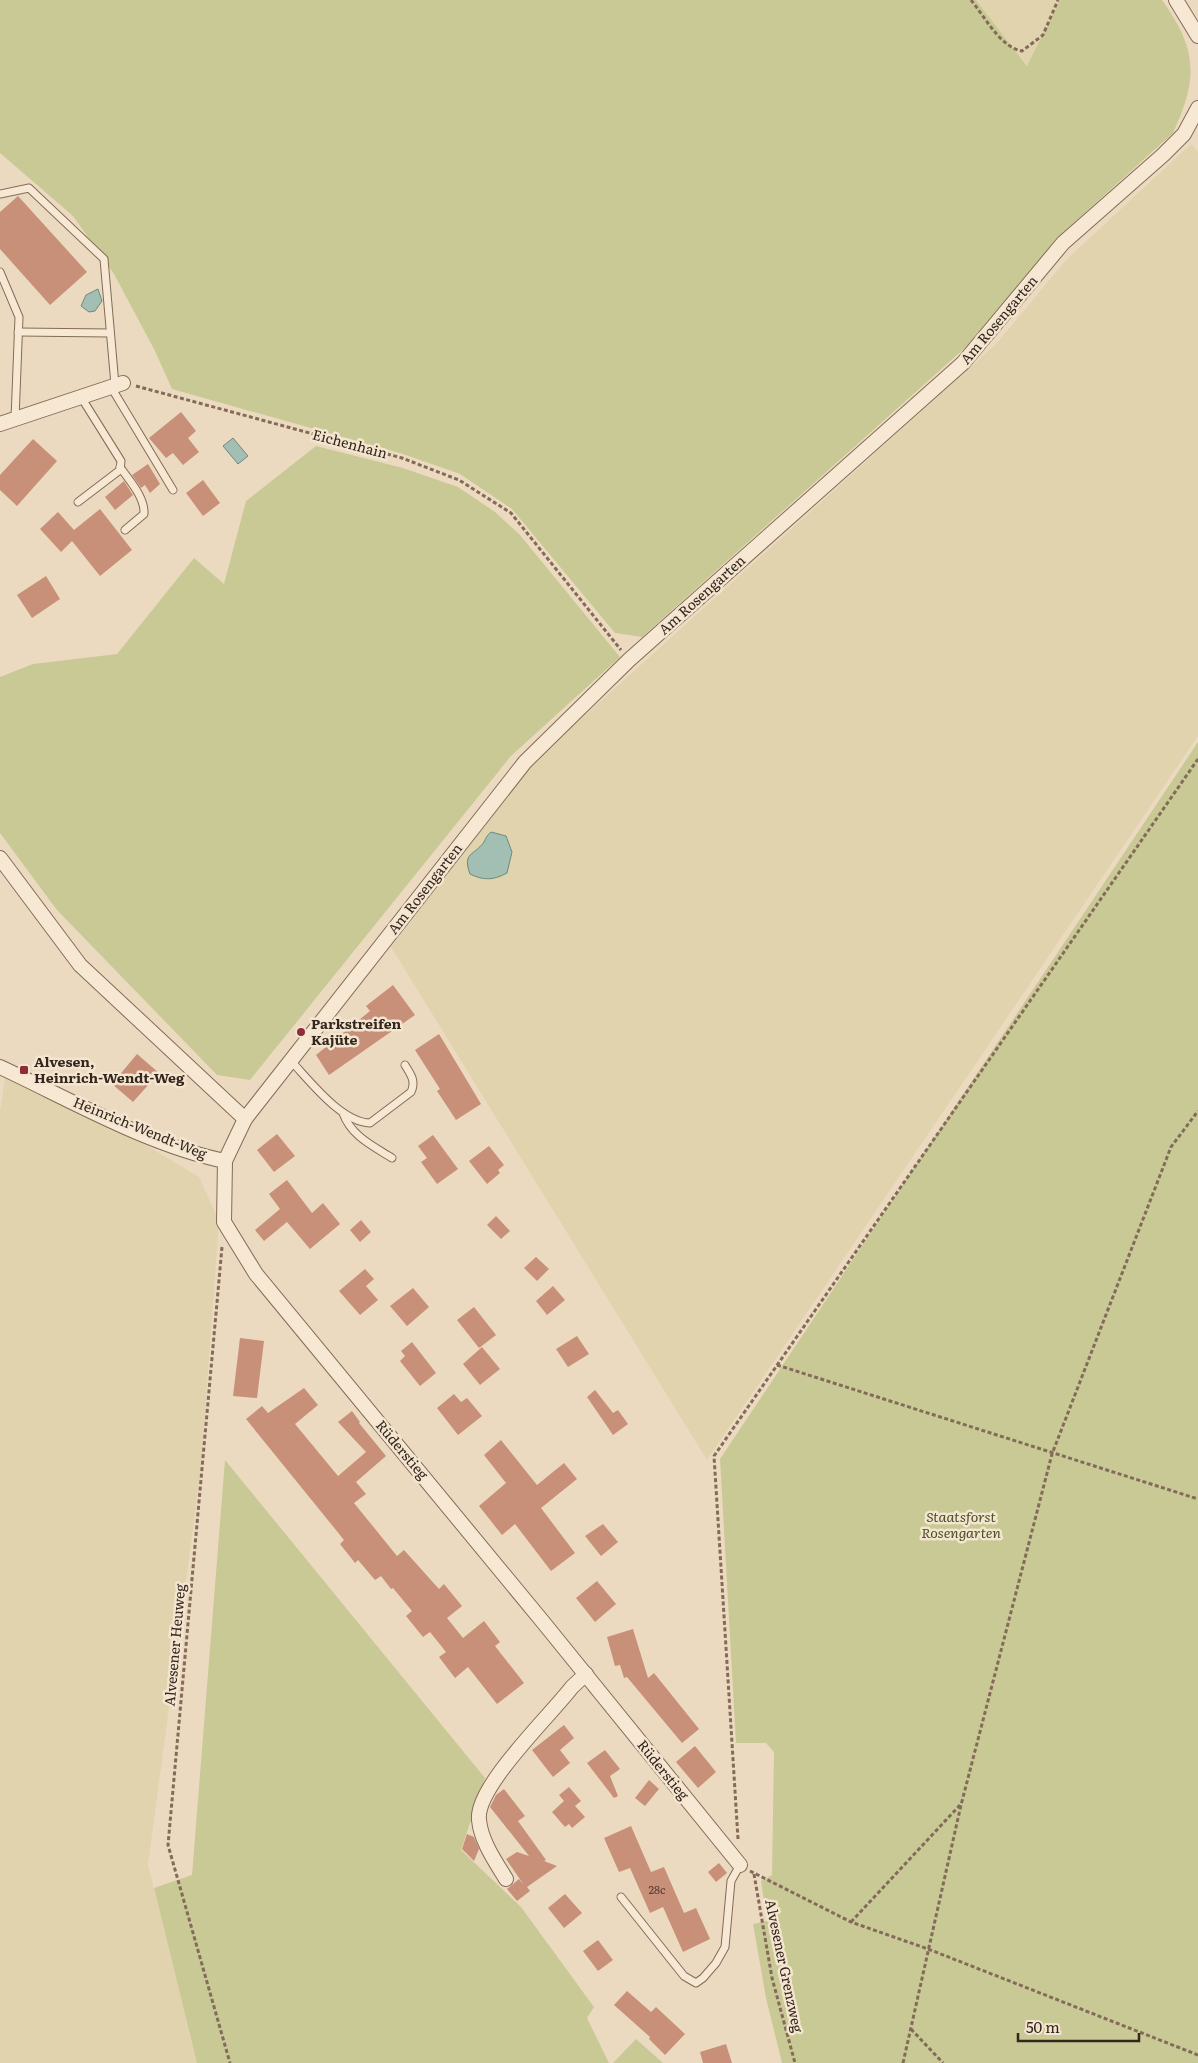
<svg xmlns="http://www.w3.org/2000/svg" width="1198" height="2063" font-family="Literata,serif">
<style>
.farmland{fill:#e1d3ae}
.green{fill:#c9c995}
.water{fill:#a3beb3;stroke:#6b8b7f}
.building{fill:#c89078}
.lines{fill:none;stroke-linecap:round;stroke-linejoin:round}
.service-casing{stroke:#846b59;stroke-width:9}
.minor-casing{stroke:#846b59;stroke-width:16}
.path{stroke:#846b59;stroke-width:3;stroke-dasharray:4 2.5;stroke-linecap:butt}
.service{stroke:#f7e8d3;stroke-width:7}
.minor{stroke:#f7e8d3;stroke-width:14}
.poi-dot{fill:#902c38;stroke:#f3e5cf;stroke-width:2}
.labels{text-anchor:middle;stroke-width:5;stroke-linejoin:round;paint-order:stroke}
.number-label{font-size:11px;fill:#594034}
.street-label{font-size:14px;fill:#34251d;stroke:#f3e5cf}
.poi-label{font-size:14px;font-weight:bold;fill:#34251d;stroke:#f3e5cf;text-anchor:start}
.park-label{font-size:14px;font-style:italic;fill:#4a5024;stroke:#f3e5cf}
</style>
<rect width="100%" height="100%" fill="#ecdac0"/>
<g class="farmland">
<polygon points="976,0 1060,0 1028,66"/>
<polygon points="1191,144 1198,152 1198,736 707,1460 391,947 529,766 997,343 1066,260"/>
<polygon points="5,1077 131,1136 199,1177 219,1221 201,1468 148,1865 197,2063 0,2063 0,1112"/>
</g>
<g class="green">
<path d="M0 0H976L1027 66 1060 0H1162C1198 50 1198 79 1173 133L1058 237 976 338 642 637 615 633 512 509 460 474 403 454 172 389 155 351 114 274 73 216 0 153Z"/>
<polygon points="316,446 403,468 458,487 495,512 520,535 620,657 511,756 250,1080 217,1075 57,910 0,833 0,677 33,664 117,654 194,558 224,584 246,501"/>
<polygon points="1198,742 1198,2063 782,2063 766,1998 753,1924 767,1921 761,1881 772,1875 774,1752 766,1743 736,1743 720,1459"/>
<polygon points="225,1460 485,1778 461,1850 521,1907 594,2007 587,2018 609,2063 197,2063 154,1888 192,1875"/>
<polygon points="636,2039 663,2063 613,2063"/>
</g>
<g class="water">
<polygon points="98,289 102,301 95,311 89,312 81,306 86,295"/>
<polygon points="233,438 248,456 238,464 223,446"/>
<path d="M491 832 506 836 512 852 507 873C494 880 484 881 470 874 462 852 474 856 484 842 486 838 487 835 491 832Z"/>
</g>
<g class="building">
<polygon points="18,196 87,272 50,305 0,249 0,212"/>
<polygon points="181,412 196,431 188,438 199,452 183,465 173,453 166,458 149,438"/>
<polygon points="33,439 57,461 17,506 0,490 0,475"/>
<polygon points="148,464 160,484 150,493 145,485 141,488 132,475"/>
<polygon points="203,480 220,503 203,516 186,493"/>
<polygon points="124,481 133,495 115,510 105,497"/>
<polygon points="100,509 132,550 100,576 72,541 61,552 40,529 58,512 74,530"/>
<polygon points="46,576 60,599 32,618 17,595"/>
<polygon points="393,985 415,1015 329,1075 316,1055 370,1011 366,1006"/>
<polygon points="439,1034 481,1104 456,1120 437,1091 440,1089 415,1050"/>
<polygon points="137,1054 159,1073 133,1102 112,1084"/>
<polygon points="277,1134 295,1156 274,1172 257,1150"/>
<polygon points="433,1135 458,1169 437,1184 421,1162 427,1158 418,1146"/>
<polygon points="489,1146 504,1165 498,1170 500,1173 487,1184 469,1161"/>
<polygon points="287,1180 312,1213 323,1203 340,1224 310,1249 287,1222 264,1241 255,1230 280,1209 269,1194"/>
<polygon points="496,1216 510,1231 501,1239 487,1225"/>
<polygon points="361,1220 371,1232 360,1242 350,1230"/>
<polygon points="536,1257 549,1269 537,1281 524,1268"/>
<polygon points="365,1269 374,1279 366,1286 378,1300 360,1315 339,1291"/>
<polygon points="553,1286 565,1300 547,1315 536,1301"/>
<polygon points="413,1288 429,1307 407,1326 390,1306"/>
<polygon points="474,1307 496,1335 479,1348 457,1320"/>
<polygon points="577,1336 589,1354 568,1367 556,1349"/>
<polygon points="240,1338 264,1341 257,1398 233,1396"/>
<polygon points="412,1342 436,1373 420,1386 400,1361 405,1356 401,1351"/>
<polygon points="482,1347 500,1369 480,1385 463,1364"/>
<polygon points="304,1388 318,1405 295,1424 338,1476 366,1452 338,1422 352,1411 360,1422 359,1423 386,1456 356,1482 366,1494 354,1503 397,1556 404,1550 439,1589 444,1584 462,1606 447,1618 463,1638 484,1621 500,1642 495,1646 524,1683 497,1704 468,1667 455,1678 439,1657 446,1652 430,1632 423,1637 406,1616 412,1611 393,1588 391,1589 381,1576 375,1580 358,1560 355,1563 340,1544 344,1540 246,1419 262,1406 268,1413"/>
<polygon points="595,1390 613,1413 618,1410 628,1424 613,1435 587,1397"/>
<polygon points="454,1394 461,1402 467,1398 482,1416 458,1435 437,1408"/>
<polygon points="501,1440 537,1485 564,1463 577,1479 541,1508 575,1553 551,1571 515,1524 502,1535 479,1506 506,1483 484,1455"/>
<polygon points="603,1524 618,1542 601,1556 585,1536"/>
<polygon points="597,1581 616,1604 595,1622 576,1598"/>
<polygon points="633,1629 648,1678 654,1673 699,1729 682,1743 627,1677 624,1678 620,1665 615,1666 607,1637"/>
<polygon points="564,1725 574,1738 560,1750 570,1763 553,1777 532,1750"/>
<polygon points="695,1746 716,1772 698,1788 676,1762"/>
<polygon points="605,1750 620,1769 610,1776 618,1796 614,1798 587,1763"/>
<polygon points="649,1780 659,1789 645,1806 635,1798"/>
<polygon points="569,1787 581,1801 575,1806 585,1817 572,1828 569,1824 565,1827 552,1812 564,1801 559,1795"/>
<polygon points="504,1789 525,1816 518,1821 546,1860 544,1861 557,1866 527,1887 530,1891 517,1901 507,1889 519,1879 524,1885 506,1859 517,1852 529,1856 490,1807 496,1795"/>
<polygon points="631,1826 651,1872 664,1867 684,1913 696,1908 710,1939 683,1952 663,1907 650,1913 630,1868 619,1872 604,1838"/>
<polygon points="467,1834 474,1837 479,1849 474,1861 462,1849"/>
<polygon points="719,1863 727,1873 716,1882 708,1872"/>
<polygon points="565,1894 582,1913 564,1928 548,1908"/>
<polygon points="598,1940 613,1960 598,1971 583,1951"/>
<polygon points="627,1991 651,2012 656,2007 685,2034 665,2055 649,2039 650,2037 614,2005"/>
<polygon points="726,2044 732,2063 703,2063 700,2052"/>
</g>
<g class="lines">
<g class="service-casing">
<g id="service">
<polyline points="0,194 29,188 104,259 115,385"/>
<polyline points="0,272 19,317 15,419"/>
<polyline points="18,332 110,333"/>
<polyline points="111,387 173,490"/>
<path d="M120 467C129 480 145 497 144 514L125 530"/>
<polyline points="78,502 120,470 121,461 81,397"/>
<path d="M291 1061C310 1081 341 1122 370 1123L411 1092C416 1081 411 1075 405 1065"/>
<path d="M343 1113C351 1136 373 1146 392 1158"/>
<polyline points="621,1897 684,1976 696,1983 703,1978 716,1963 725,1947 731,1881 740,1865"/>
</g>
</g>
<g class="minor-casing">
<g id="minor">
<polyline points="1176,0 1198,36"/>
<polyline points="0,424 123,383"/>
<polyline points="0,858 80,965 245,1119"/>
<path d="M0 1067C71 1100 148 1145 225 1161"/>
<polyline points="740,1865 543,1622 256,1274 224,1222 225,1161 245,1119 525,762 629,660 963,363 1063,243 1163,155 1184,134 1198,108"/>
<path d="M506 1879C495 1861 481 1841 479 1820 475 1787 551 1715 572 1687L586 1674"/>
</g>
</g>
<g class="path">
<path d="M971 0C985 17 1000 47 1022 51L1043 35 1058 0"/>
<polyline points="136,386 402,458 459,480 511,513 621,650"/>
<polyline points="222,1247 168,1845 230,2063"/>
<polyline points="777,1365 1198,1499"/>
<polyline points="738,1839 714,1456 1198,759"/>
<polyline points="750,1871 851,1922 928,1949 1198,2055"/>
<polyline points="754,1874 772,1978 795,2063"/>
<polyline points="851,1922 960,1805"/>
<polyline points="911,2029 943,2063"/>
<polyline points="903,2063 961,1805 1052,1454 1171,1147 1198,1111"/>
</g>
<use href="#service" class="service"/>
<use href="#minor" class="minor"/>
</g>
<g class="poi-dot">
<circle cx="301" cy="1032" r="5"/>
<rect x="19" y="1065" width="10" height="10" rx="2.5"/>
</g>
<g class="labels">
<g class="number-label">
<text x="657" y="1894">28c</text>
</g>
<g class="street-label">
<text transform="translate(999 320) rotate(-50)" y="5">Am Rosengarten</text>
<text transform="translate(350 444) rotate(15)" y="5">Eichenhain</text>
<text transform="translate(702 595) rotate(-42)" y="5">Am Rosengarten</text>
<text transform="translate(425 889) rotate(-52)" y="5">Am Rosengarten</text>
<text transform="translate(140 1128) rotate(22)" y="5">Heinrich-Wendt-Weg</text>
<text transform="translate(402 1450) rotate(50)" y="5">Rüderstieg</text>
<text transform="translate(175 1645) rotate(-85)" y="5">Alvesener Heuweg</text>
<text transform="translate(663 1770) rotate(51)" y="5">Rüderstieg</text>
<text transform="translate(784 1966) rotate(78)" y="5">Alvesener Grenzweg</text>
</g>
<g class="poi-label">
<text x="311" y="1029">Parkstreifen<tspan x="311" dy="16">Kajüte</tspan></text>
<text x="34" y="1067">Alvesen,<tspan x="34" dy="16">Heinrich-Wendt-Weg</tspan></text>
</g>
<g class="park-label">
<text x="961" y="1522">Staatsforst<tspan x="961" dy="16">Rosengarten</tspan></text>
</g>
</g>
<path d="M1018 2033v8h121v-8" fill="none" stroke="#34251d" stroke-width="2.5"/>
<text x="1026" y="2033" font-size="15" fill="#34251d" stroke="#f3e5cf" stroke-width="4" paint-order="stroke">50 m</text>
</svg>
